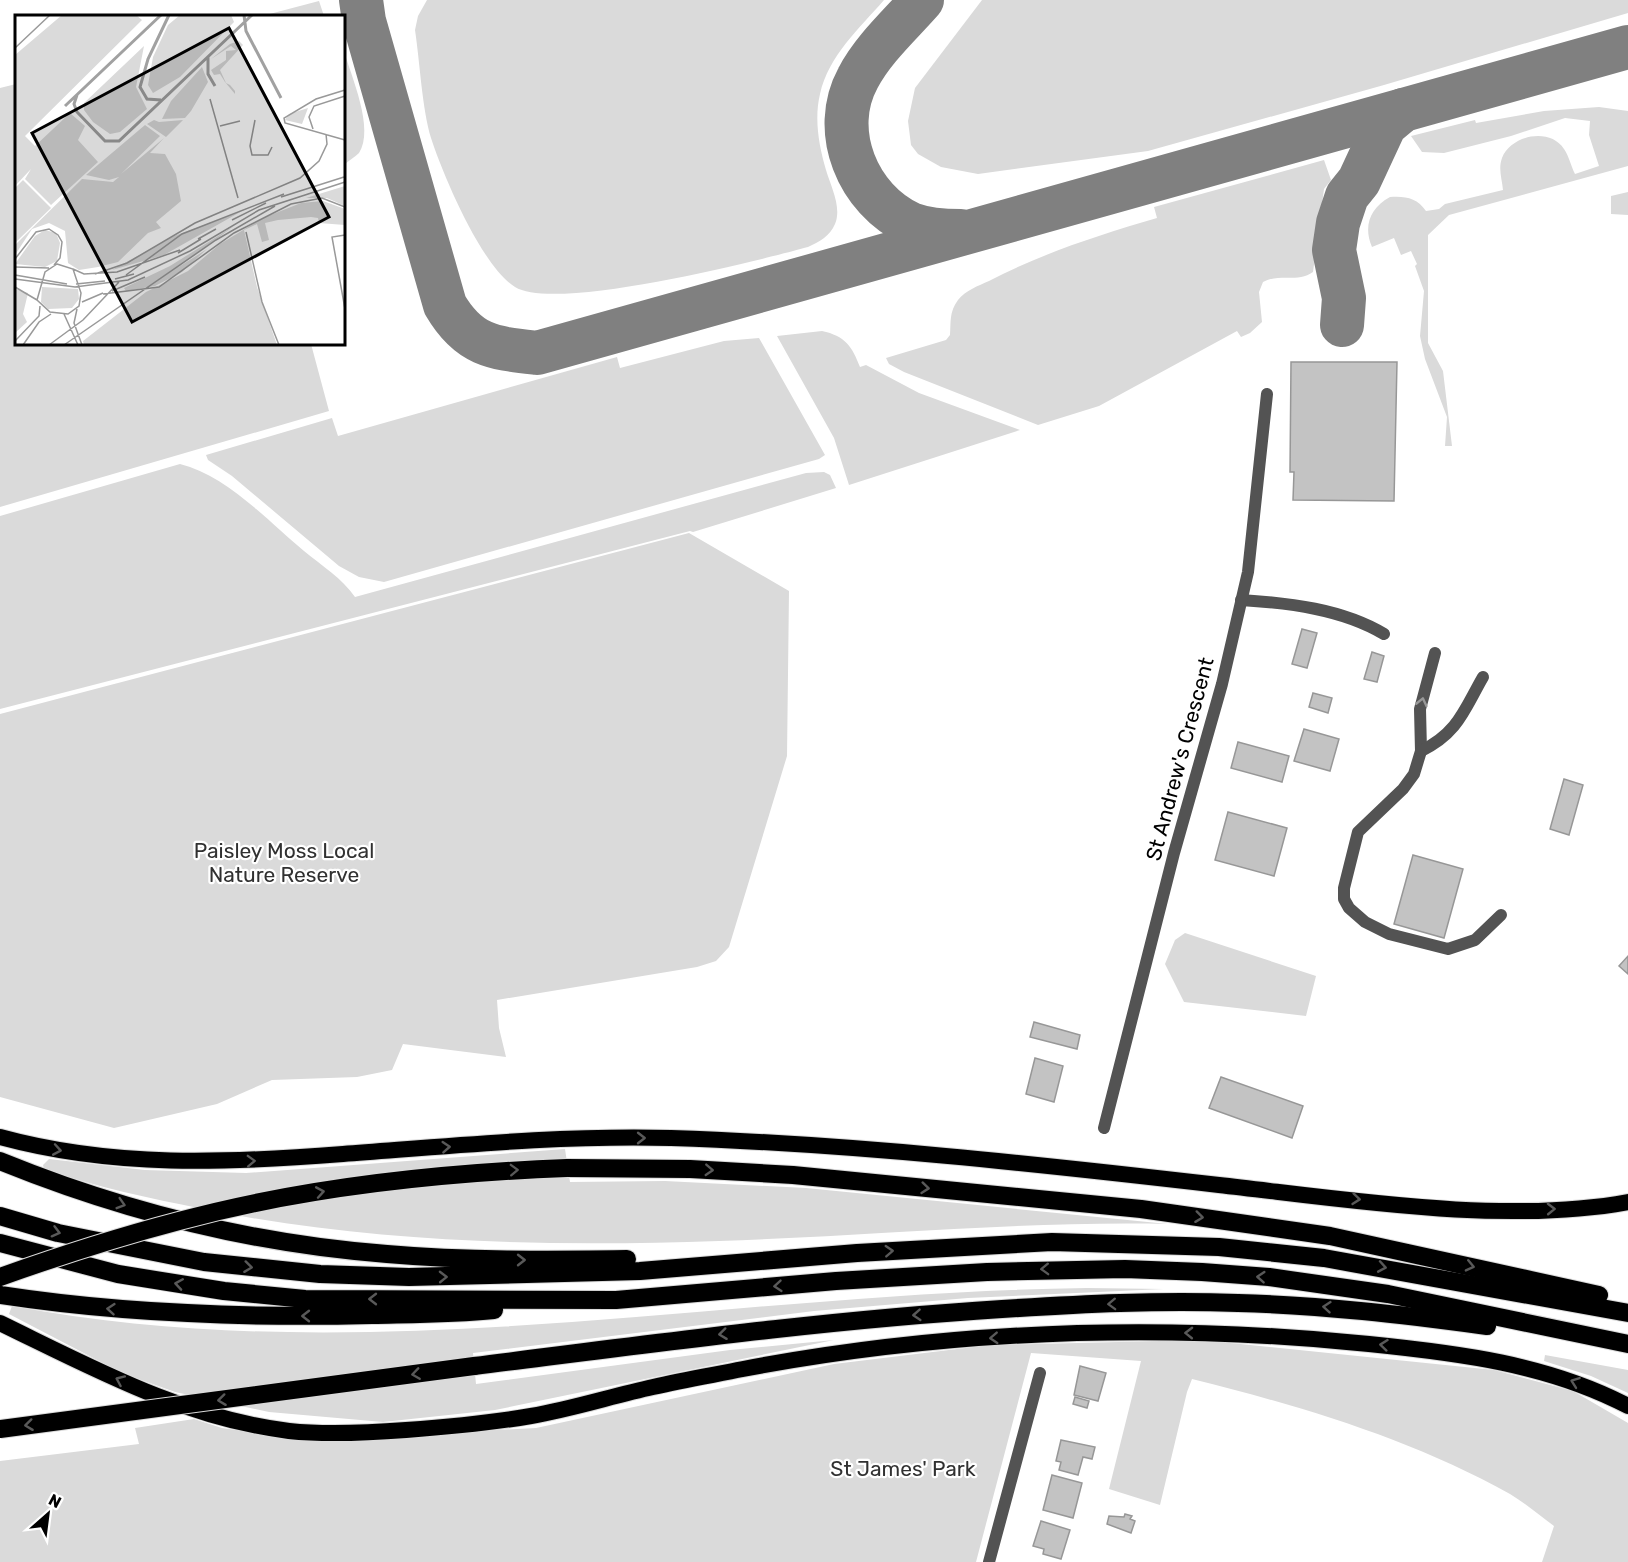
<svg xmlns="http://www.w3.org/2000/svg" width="1628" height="1562" font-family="Rubik,sans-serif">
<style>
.green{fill:#dadada}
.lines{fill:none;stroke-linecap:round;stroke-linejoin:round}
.taxiway{stroke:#808080;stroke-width:44}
.building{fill:#c3c3c3;stroke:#979797;stroke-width:1.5}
.trunk-casing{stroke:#dbdbdb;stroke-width:18}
.motorway-casing{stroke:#dbdbdb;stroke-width:20}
.minor{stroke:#535353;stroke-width:12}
.trunk{stroke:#000;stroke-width:16}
.motorway{stroke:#000;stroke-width:18}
.motorway-bridge-casing{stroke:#dbdbdb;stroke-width:20;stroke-linecap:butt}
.motorway-bridge{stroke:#000;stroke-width:18}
.oneway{stroke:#989898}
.oneway2{stroke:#595959}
.labels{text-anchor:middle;stroke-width:4.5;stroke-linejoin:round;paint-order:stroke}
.street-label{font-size:21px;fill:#000;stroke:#fff}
.park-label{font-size:21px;fill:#313131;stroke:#fff}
.inset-river{fill:none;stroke:#a1a1a1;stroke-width:3}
.inset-road{fill:none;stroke:#999;stroke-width:1.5}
.view{fill:#000;fill-opacity:0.15;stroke:#000;stroke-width:3}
.inset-edge{fill:none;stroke:#000;stroke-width:3}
</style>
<rect width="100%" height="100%" fill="#fff"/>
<g class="green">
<path d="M427 0H884C859 29 829 55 820 94 814 119 819 146 826 170 831 187 842 207 835 224 830 236 819 242 808 247 757 261 555 312 515 287 482 267 443 175 431 138 422 108 420 63 415 30L418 16Z"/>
<polygon points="982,0 1628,0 1628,13 1384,85 1148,151 978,174 941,167 918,154 911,145 908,121 915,88"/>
<polygon points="319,1 324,16 262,16"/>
<path d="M344 51C351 76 375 129 359 153 355 157 348 161 344 165Z"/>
<polygon points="16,84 16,344 311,344 329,411 0,507 0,88"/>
<path d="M1599 107 1628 111V166L1449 215 1428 235V343L1443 371 1452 446H1445L1447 417 1425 359 1420 336 1424 291 1415 266 1417 264 1411 251 1401 255 1394 238 1372 247C1363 226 1370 208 1390 197 1406 196 1417 198 1426 211L1439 209 1445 204 1503 190C1502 179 1498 169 1502 158 1511 135 1550 127 1564 149 1569 156 1571 166 1575 174L1599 166 1589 135 1590 121 1565 118 1511 136 1444 153 1422 152 1411 136 1475 120 1476 123 1544 111Z"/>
<path d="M1324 160 1331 180 1324 189 1313 272C1298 283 1279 273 1263 282L1259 292 1262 322 1250 333 1241 337 1237 331 1099 406 1038 425 904 372 889 364 886 358 946 340 950 335C951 322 949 312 958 300 966 290 978 286 989 281 1043 253 1099 235 1157 218L1154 207Z"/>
<polygon points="1628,192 1628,215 1611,214 1611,196"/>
<path d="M822 331C845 336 852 346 860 367L866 365 919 393 1020 430 849 485 834 438 777 336Z"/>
<polygon points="759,338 825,455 819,459 384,582 359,577 339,566 232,476 208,460 206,455 332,418 338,436 617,357 620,368 724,341"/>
<path d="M180 464C226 475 268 521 304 551 322 566 342 578 355 597L806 473 824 472 830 475 836 488 693 532 690 531 0 709V516Z"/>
<polygon points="689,533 789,591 787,756 729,947 716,961 697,967 497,1000 499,1028 506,1057 403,1044 392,1070 357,1077 272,1080 217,1104 114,1128 0,1097 0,714"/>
<polygon points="1185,933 1316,976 1306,1016 1184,1002 1165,964 1175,940"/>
<path d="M565 1149 570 1182 665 1181 806 1188 1168 1224C1017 1221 869 1236 719 1241 546 1247 373 1243 203 1209 149 1198 96 1187 44 1169L43 1165 49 1159 145 1170 246 1173Z"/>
<path d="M1087 1288 1164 1289 968 1298 814 1311 473 1353 476 1384 730 1350 834 1340 495 1410 383 1422 269 1412 175 1392 122 1373 9 1314 12 1306C368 1373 729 1292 1087 1288Z"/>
<path d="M1201 1340 1494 1370 1573 1391 1628 1423V1562H1542L1554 1526C1540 1516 1525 1503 1510 1494 1411 1439 1301 1406 1192 1379L1187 1392 1160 1505 1109 1489 1141 1361 1031 1353 976 1562H0V1461L139 1444 135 1428 194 1419 222 1428 309 1440 536 1428 834 1364 990 1345Z"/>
<polygon points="1545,1355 1628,1370 1628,1393 1591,1376 1544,1361"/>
</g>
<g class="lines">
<g class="taxiway">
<path d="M361 0 364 21 445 305C469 346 493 348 537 353L1628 47"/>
<path d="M922 0C901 24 873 49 858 78 829 131 858 200 911 224 927 230 944 231 961 231"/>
<polyline points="1342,325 1344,298 1334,250 1338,223 1347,196 1359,181 1385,125 1403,110"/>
</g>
</g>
<g class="building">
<polygon points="1291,362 1397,362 1394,501 1293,500 1294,472 1290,472"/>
<polygon points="1302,629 1317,633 1307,668 1292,664"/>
<polygon points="1372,652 1384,656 1377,682 1364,679"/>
<polygon points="1313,693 1332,698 1328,713 1309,707"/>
<polygon points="1304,729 1339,739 1330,771 1294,761"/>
<polygon points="1238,742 1289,756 1282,782 1231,768"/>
<polygon points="1564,779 1583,785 1569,835 1550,829"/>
<polygon points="1228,812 1287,828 1274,876 1215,860"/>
<polygon points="1413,855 1463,869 1444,938 1394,924"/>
<polygon points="1628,956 1628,974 1619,966"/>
<polygon points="1034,1022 1080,1035 1077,1049 1030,1037"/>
<polygon points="1035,1058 1063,1066 1054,1102 1026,1094"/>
<polygon points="1221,1077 1303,1106 1292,1138 1209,1108"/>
<polygon points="1080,1366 1106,1373 1098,1401 1074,1395"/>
<polygon points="1075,1397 1089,1401 1087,1408 1073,1404"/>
<polygon points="1061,1440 1095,1447 1092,1459 1083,1457 1078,1475 1059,1470 1061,1462 1056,1461"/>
<polygon points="1052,1475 1082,1483 1073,1518 1043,1510"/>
<polygon points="1125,1514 1132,1516 1130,1519 1135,1521 1131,1533 1107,1524 1109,1516 1124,1517"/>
<polygon points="1041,1521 1070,1530 1061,1559 1043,1554 1044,1549 1033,1546"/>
</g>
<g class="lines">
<g class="trunk-casing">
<g id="trunk">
<path d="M0 1137C113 1168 227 1163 343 1154 451 1146 561 1135 671 1138 854 1144 1037 1164 1219 1185 1344 1199 1504 1225 1628 1202"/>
<path d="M0 1323C93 1368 184 1418 289 1431 327 1435 367 1433 406 1430 447 1427 490 1423 531 1416 572 1409 612 1396 653 1387 683 1380 713 1375 743 1369 949 1330 1161 1323 1369 1344 1458 1353 1548 1364 1628 1406"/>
</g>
</g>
<g class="motorway-casing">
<g id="motorway">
<path d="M0 1161C123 1211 255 1244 387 1254 467 1261 547 1260 627 1259"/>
<polyline points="567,1168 690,1169 793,1175 1141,1209 1330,1236 1599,1295"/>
<polyline points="0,1216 58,1233 204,1262 320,1274 409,1277 640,1271 857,1253 1052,1242 1219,1247 1324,1258 1628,1313"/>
<polyline points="0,1243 118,1274 224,1291 305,1299 616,1300 836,1281 987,1272 1125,1269 1202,1272 1269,1277 1388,1294 1628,1344"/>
<path d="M0 1295C123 1314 247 1318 372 1315 413 1314 454 1314 494 1310"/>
<path d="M474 1366C650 1344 825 1320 1002 1309 1081 1304 1159 1300 1238 1303 1322 1305 1404 1315 1487 1326"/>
</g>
</g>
<g class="minor">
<path d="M1241 600C1289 603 1342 609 1384 634"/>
<polyline points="1435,653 1420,709 1421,751 1414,774 1403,789 1358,832 1344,888 1344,899 1349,908 1365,922 1389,934 1448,949 1475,940 1501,915"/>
<path d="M1421 751C1458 733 1464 710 1483 677"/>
<polyline points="1104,1128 1174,853 1222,684 1248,572 1267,394"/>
<polyline points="989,1562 1040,1373"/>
</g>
<use href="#trunk" class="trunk"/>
<use href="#motorway" class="motorway"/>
<g class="motorway-bridge-casing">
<g id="motorway-bridge">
<path d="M0 1277C59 1256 118 1237 179 1221 305 1187 437 1173 567 1168"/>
<polyline points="0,1429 474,1366"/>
</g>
</g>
<use href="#motorway-bridge" class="motorway-bridge"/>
</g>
<defs><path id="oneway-chevron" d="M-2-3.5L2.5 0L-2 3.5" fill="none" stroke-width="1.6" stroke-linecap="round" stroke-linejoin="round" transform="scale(1.5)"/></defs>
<use class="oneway" href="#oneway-chevron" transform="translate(1422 702) rotate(-77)"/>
<g class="oneway2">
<use href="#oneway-chevron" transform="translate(641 1138)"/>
<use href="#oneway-chevron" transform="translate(446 1147) rotate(-4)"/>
<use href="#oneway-chevron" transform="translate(57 1150) rotate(10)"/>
<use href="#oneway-chevron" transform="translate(251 1161) rotate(-2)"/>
<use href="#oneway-chevron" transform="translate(514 1170) rotate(-2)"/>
<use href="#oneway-chevron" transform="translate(709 1170) rotate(3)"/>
<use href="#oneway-chevron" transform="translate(925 1188) rotate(6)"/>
<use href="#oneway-chevron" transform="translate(320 1192) rotate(-10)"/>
<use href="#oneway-chevron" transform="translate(1356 1199) rotate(6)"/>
<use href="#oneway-chevron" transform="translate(121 1204) rotate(17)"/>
<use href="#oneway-chevron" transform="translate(1551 1209) rotate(-1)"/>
<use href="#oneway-chevron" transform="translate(1199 1217) rotate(7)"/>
<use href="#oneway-chevron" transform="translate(56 1232) rotate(15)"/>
<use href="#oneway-chevron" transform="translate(889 1251) rotate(-3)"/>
<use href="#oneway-chevron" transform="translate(521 1260)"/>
<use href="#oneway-chevron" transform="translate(1470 1266) rotate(13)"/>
<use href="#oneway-chevron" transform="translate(248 1267) rotate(7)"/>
<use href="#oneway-chevron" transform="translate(1382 1267) rotate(10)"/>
<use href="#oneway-chevron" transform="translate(1045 1269) rotate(178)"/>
<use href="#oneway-chevron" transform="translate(443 1277) rotate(-1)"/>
<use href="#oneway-chevron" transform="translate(1261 1277) rotate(-176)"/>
<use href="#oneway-chevron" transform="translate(179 1284) rotate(-171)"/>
<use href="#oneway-chevron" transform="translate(778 1286) rotate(175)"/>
<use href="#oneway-chevron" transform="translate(373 1299) rotate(-180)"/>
<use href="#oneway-chevron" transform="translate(1112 1304) rotate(178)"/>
<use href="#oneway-chevron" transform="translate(1327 1307) rotate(-175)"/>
<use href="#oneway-chevron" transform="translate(111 1309) rotate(-175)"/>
<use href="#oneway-chevron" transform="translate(917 1315) rotate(176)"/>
<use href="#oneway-chevron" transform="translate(306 1316) rotate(180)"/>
<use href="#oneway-chevron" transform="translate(1189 1333) rotate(-179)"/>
<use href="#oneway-chevron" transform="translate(723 1334) rotate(173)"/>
<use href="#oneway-chevron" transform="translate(994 1338) rotate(177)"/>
<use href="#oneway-chevron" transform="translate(1384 1345) rotate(-174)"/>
<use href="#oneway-chevron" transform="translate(416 1374) rotate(172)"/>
<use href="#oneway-chevron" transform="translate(120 1380) rotate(-156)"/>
<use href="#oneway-chevron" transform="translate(1575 1382) rotate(-160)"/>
<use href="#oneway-chevron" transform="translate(222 1400) rotate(173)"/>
<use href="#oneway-chevron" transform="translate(29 1425) rotate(173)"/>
</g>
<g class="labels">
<g class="street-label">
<text transform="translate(1180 759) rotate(-75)" y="7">St Andrew's Crescent</text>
</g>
<g class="park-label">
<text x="284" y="858">Paisley Moss Local<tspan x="284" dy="24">Nature Reserve</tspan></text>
<text x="903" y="1476">St James' Park</text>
</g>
</g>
<g transform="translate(15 15)">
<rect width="330" height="330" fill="#fff"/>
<path d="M47 0H121L127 5 10 121 20 131 55 98 70 111 63 125 83 147 36 190 10 164 16 154 0 171V40ZM165 0H216L219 7 165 62 138 78 133 70 138 42 153 10ZM224 26 228 30 205 55 211 68 215 70 220 76V79L210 67 205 59 199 60 196 55 211 45V36L221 35 216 31 196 44 215 29ZM129 31 121 72 132 94 105 117 95 119 78 107 69 95V88ZM187 52 193 67 176 96 170 103 147 104 156 86ZM293 93 287 109 270 105 274 99ZM139 105 144 107 168 105 151 122 132 109ZM130 110 145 121 106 159 149 123 135 138 150 139 161 159 166 186 141 207 146 213 133 218 103 247 83 252 64 255 53 248 50 216 34 208 17 214 0 240V230L67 164 98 167 104 162 94 165 71 160ZM8 165 36 193 0 228V173ZM330 171V191L312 183H291ZM308 186 330 194V210L304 208 303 203 296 202 263 205 250 208 254 225 247 227 242 209 229 215 242 272 262 330H69L68 326 131 277 173 256 205 229 248 203 286 188ZM227 196 149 240 97 255 159 221ZM219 211 162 253 192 234 167 257 140 271 111 276 109 273 155 251ZM30 215 41 218 45 228 42 246 30 252 0 249 20 221ZM27 272 63 274 64 284 57 293 33 294 26 287ZM0 274 13 278 8 299 12 307 0 318Z" fill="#dadada"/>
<path class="inset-river" d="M229 0 231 16 266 83M193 42V59L200 71M62 80 59 89 62 97 90 126H104L237 0M146 85 132 84 125 72 133 44 154 0M50 91 146 0"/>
<path class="inset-road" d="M0 33 35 0M330 75 301 84 269 103 270 108 330 125M195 84 223 183M240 105 235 131 237 140H253L257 132M205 111 225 106M298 114 294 102 299 91 330 81M266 182 329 162M217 205 251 188M231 217 247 287 264 330M330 220 317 222 330 294M183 224 201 214M163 238 186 224M0 244 21 217 34 214 43 220 47 227 45 243 39 250M42 249 58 254 66 278 64 291 53 299 35 297 22 285 30 257ZM0 252 34 253M58 254 69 259 102 257 165 235M80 259 112 248 180 208 285 163 304 146 312 129 311 119M0 260 52 269M111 260 167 219 269 179M0 264 60 272 113 265 175 236 244 195 330 167M100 264 119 259M61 269 90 266M0 272 22 285M97 276 130 262M88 279 144 272 219 218 276 189 307 183 330 192M67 287 88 278M62 294 59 308 67 330M49 299 63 330M0 326 24 301 25 291M8 330 24 307 36 299M34 330 68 305 104 267M49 330 201 225 260 191"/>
<path class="view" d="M214 13 314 202 117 307 17 118Z"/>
<rect width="330" height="330" class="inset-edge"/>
</g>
<g transform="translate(48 1514) rotate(28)" stroke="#ffffff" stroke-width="4.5" paint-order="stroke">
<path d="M0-4.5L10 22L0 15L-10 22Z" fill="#000000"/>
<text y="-9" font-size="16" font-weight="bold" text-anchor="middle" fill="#000000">N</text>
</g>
</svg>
